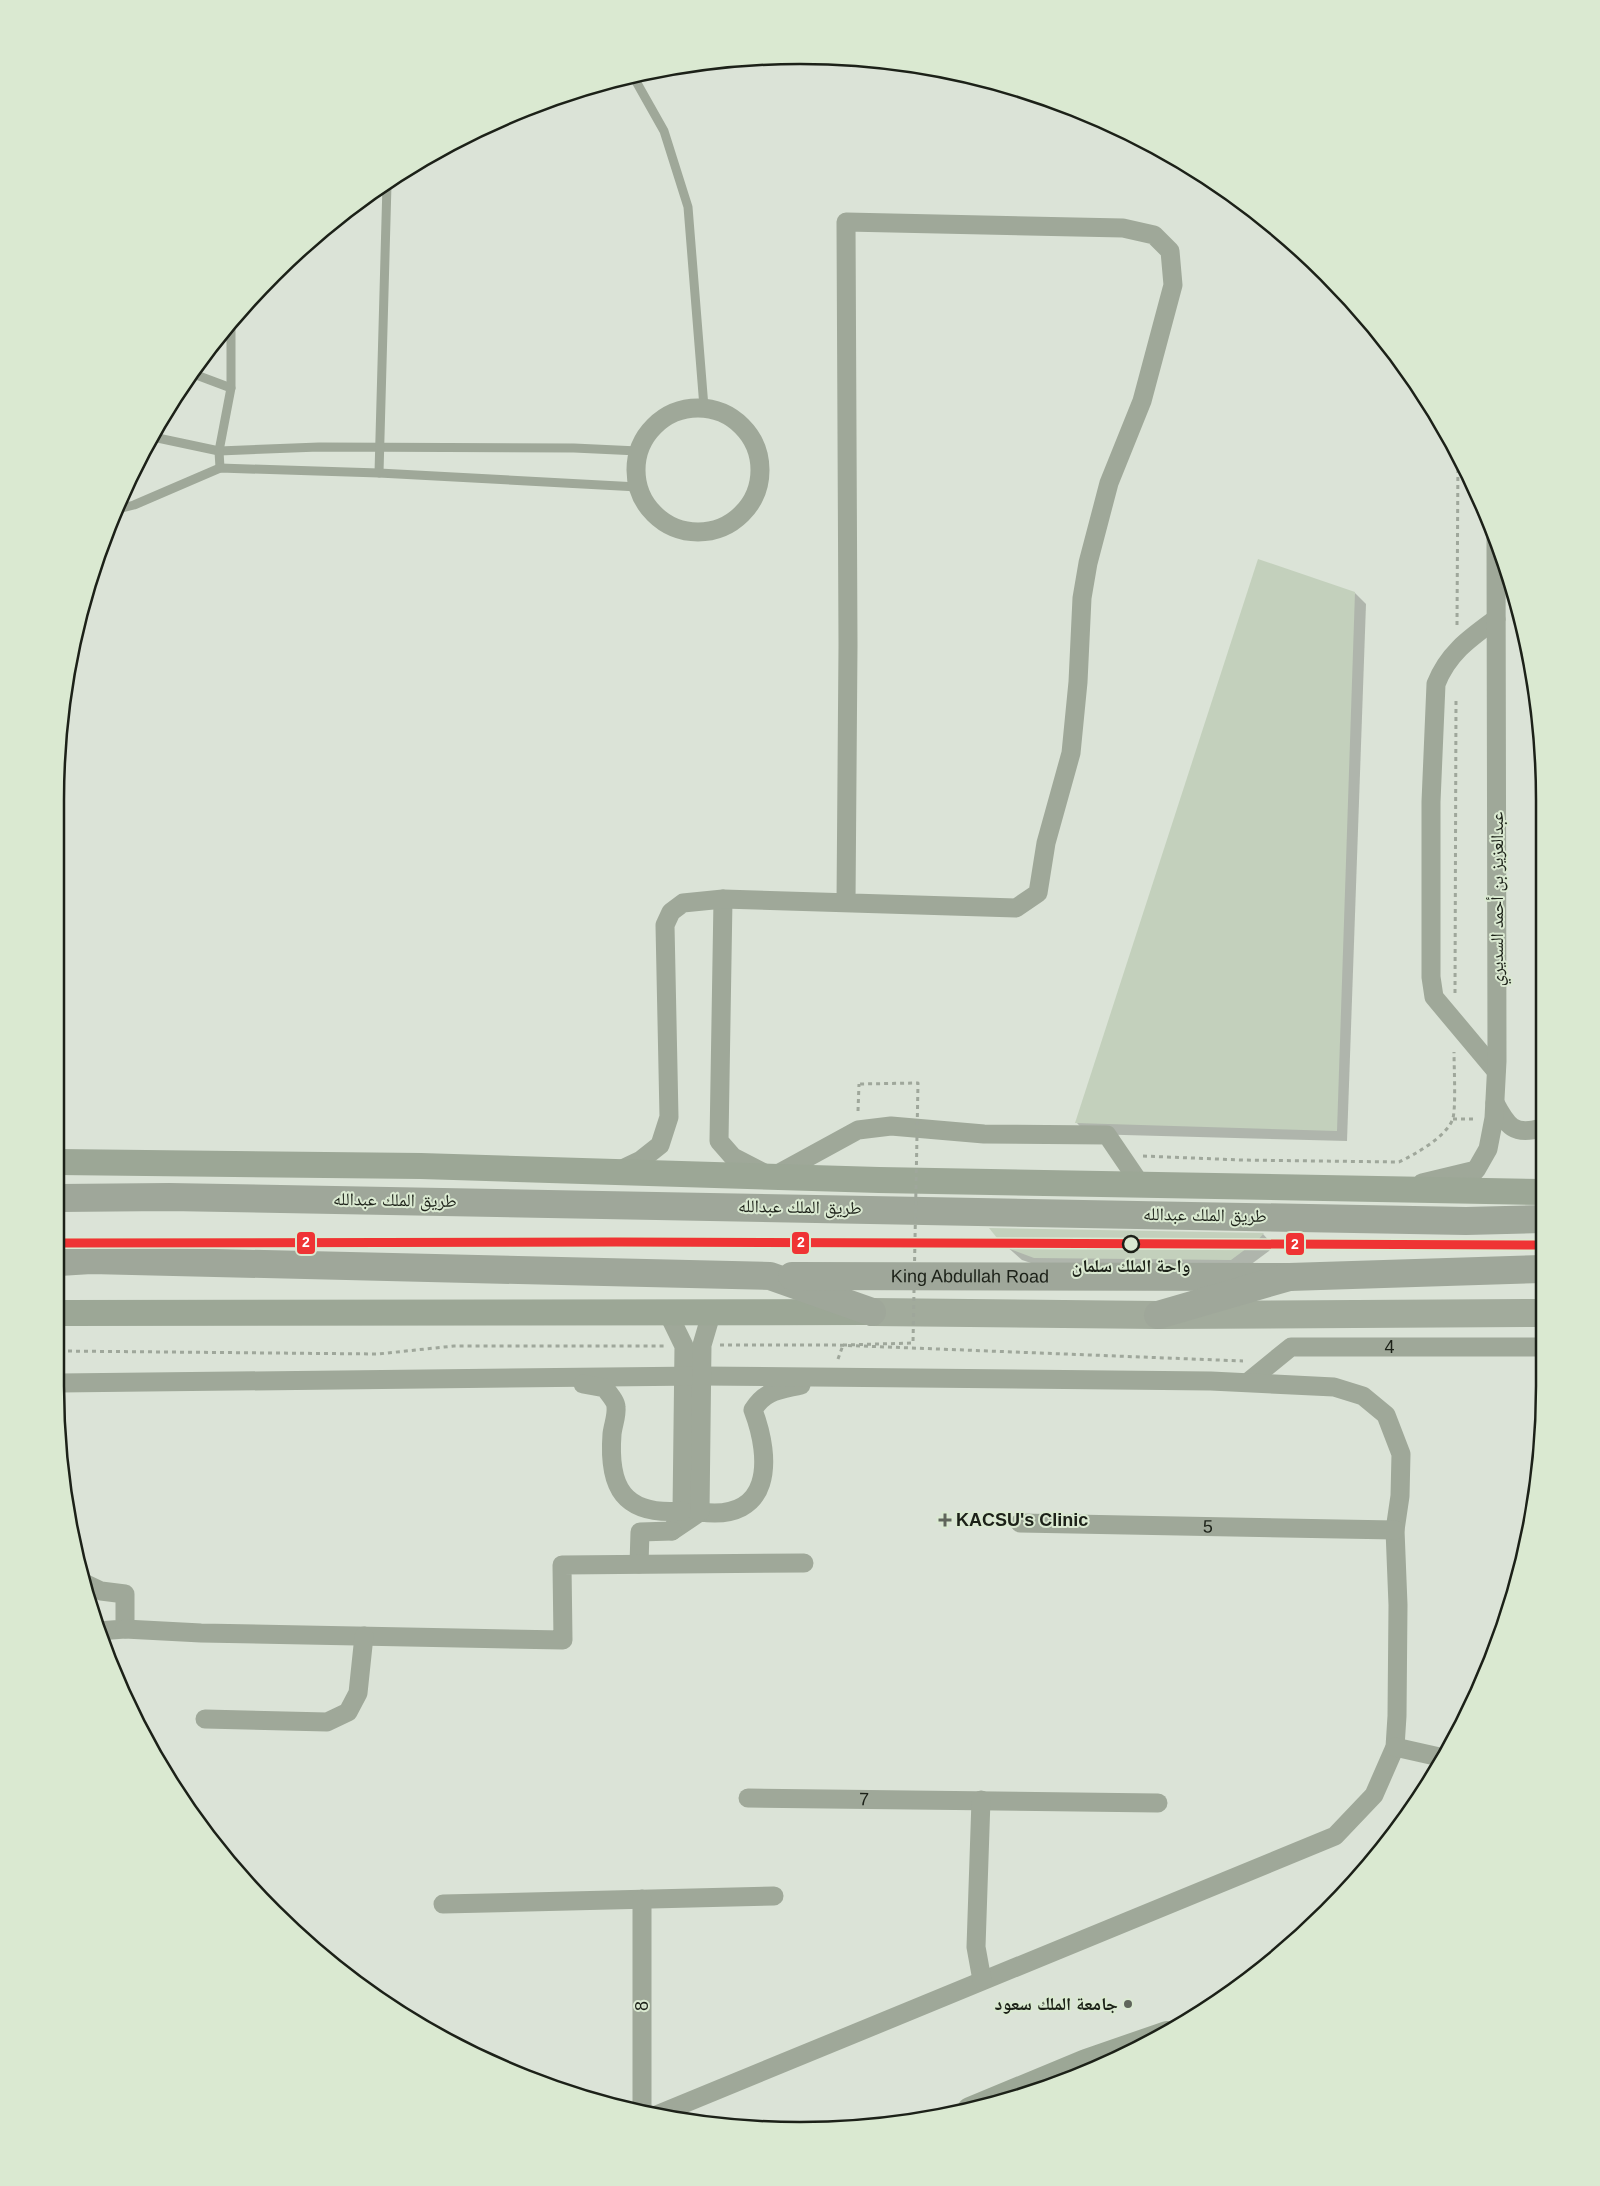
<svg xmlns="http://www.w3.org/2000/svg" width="1600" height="2186" font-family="Arial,'Noto Naskh Arabic',sans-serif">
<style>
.shadow{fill:#0003}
.building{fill:#c3d0bc}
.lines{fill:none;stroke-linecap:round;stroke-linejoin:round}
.path{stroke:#9fa79b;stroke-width:3;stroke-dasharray:4 4;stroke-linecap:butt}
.lane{stroke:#9fa899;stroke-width:9}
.street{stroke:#9fa899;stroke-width:19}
.secondary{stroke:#9ca796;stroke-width:26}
.primary{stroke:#a2ab9c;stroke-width:28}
.highway{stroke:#9fa79a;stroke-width:28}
.path-bridge{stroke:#9fa79b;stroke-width:3;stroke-dasharray:4 4;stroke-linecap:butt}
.metro-1-casing{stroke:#dae9d1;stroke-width:12}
.metro-1{stroke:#ef3434;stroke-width:9}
.stop-dot{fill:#dae9d1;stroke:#1c2118;stroke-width:2.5}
.poi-dot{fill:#5f655b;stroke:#dae9d1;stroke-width:2}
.labels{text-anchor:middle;stroke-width:4;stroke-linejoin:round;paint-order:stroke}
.street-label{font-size:18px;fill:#1c2118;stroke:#dae9d1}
.stop-label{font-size:18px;font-weight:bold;fill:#1c2118;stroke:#dae9d1}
.poi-label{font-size:18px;font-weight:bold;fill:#1c2118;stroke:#dae9d1;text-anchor:start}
.rim{fill:none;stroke:#1c2118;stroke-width:2.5}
.line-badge{stroke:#dae9d1;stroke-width:2}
.badge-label{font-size:14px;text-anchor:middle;font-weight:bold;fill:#fff}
</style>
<rect width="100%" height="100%" fill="#dbe3d7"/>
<g class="shadow">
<polygon points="1355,593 1366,604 1347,1141 1087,1134 1077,1123"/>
<polygon points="1263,1234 1273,1245 1269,1251 1242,1271 1046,1268 1022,1260 1005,1245"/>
</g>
<g class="building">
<polygon points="1258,559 1355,592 1337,1131 1075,1123"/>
<polygon points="989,1228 1264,1233 1258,1240 1231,1260 1034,1258 1010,1249 1001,1243"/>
</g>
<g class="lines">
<g class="path">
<polyline points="1457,625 1458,453"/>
<polyline points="1455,993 1456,699"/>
<polyline points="858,1111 859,1084"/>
<polyline points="1453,1119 1475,1119"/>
<path d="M1143 1156 1241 1160 1399 1162C1414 1155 1448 1136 1453 1118 1456 1106 1454 1067 1454 1052"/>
<polyline points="720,1345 836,1345 1243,1361"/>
<polyline points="60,1351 378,1354 454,1346 664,1346"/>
<polyline points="838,1359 843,1345"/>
</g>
<g class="lane">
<polyline points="633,76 664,131 688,207 704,407"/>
<polyline points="191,373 231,388"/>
<polyline points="153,437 219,451 319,447 574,448 638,451"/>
<polyline points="220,468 219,451 231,388 231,321"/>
<polyline points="379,473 387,184"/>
<polyline points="114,510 134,505 220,468 379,473 638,487"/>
</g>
<g class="street">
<circle cx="698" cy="470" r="62"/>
<path d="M1496 619C1470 638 1448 653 1436 684L1431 802V977L1434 997 1496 1071"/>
<polyline points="723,899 719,1141 733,1157 772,1177 858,1130 891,1126 984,1134 1107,1135 1141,1185"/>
<path d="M1495 1103C1507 1126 1514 1136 1541 1128"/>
<polyline points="620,1170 641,1160 660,1145 669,1117 665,925 671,912 683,903 723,899 1016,908 1038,893 1046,843 1071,753 1078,682 1082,598 1088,563 1109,483 1142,401 1173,285 1170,251 1154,235 1123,228 846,222 848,645 846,903"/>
<polyline points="1422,1183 1476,1170 1488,1149 1494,1118 1497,1061 1496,538"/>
<path d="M667 1311 684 1346 682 1511 672 1531 700 1512C772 1522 772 1460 753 1410 765 1390 780 1390 801 1385"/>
<path id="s1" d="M1248 1382 1291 1347H1543"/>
<polyline points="60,1383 701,1376 1211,1381 1334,1387 1363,1396 1386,1415 1401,1454 1400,1496 1395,1530 1398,1605 1397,1716 1395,1747 1374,1795 1335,1836 654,2116"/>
<path d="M583 1384 605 1388C608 1393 616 1401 616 1407 617 1416 613 1425 612 1434 608 1487 623 1516 682 1511"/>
<polyline points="700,1512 702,1345 712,1311"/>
<path id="s2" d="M1020 1523 1395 1530"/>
<polyline points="639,1564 640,1532 672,1531"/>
<polyline points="82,1582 101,1591 125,1594 125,1629 98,1631"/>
<polyline points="125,1629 201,1633 563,1640 562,1565 804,1563"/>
<polyline points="205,1719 327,1722 348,1712 358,1693 364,1636"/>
<polyline points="1395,1747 1444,1758"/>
<path id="s3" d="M748 1798 1158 1803"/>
<polyline points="981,1800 976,1947 982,1980"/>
<polyline points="443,1904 774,1896"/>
<polyline points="642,2113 642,1899"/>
</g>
<g class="secondary">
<polyline points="58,1162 421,1166 879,1180 1542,1192"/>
<polyline points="60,1313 867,1312"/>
<polyline points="970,2110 1086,2062 1167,2034"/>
</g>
<polyline class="primary" points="872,1312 1158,1315 1543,1313"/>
<g class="highway">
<polyline points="59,1198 169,1197 1466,1221 1542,1219"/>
<polyline points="59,1262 91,1260 770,1276 872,1312"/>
<path id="s4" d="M792 1276 1289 1277"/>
<polyline points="1158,1315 1289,1277 1542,1269"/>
</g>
<polyline class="path-bridge" points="843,1345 913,1343 918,1083 859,1084"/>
<g class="metro-1-casing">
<polyline id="metro-1" points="59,1243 616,1242 1542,1245"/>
</g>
<use href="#metro-1" class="metro-1"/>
</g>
<circle class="stop-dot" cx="1131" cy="1244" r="8"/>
<g class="poi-dot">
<path d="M942.5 1512.5h5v5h5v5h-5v5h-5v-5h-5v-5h5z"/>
<circle cx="1128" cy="2004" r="5"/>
</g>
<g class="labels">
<g class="street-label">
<text transform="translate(1497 899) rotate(-90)" y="6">عبدالعزيز بن أحمد السديري</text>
<text transform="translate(395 1200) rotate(1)" y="6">طريق الملك عبدالله</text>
<text transform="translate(800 1207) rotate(1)" y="6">طريق الملك عبدالله</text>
<text transform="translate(1205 1215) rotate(1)" y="6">طريق الملك عبدالله</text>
<text dy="6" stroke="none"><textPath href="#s4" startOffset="178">King Abdullah Road</textPath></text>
<text dy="6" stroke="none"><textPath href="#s1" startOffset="154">4</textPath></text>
<text dy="6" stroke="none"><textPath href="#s2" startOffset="188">5</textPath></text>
<text dy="6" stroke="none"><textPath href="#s3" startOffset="116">7</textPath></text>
<text transform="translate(642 2006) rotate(-90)" y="6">8</text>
</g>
<g class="stop-label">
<text x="1131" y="1272">واحة الملك سلمان</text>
</g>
<g class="poi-label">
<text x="956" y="1526">KACSU's Clinic</text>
<text x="1118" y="2010" text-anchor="end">جامعة الملك سعود</text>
</g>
</g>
<path d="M0 0H1600V2186H0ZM800 64H800A736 736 0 0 1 1536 800V1386A736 736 0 0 1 800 2122H800A736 736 0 0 1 64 1386V800A736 736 0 0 1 800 64Z" fill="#dae9d1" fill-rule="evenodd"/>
<path class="rim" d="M800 64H800A736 736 0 0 1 1536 800V1386A736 736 0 0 1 800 2122H800A736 736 0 0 1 64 1386V800A736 736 0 0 1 800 64Z"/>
<g class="line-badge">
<rect x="296" y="1231" width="20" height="24" rx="5" fill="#ef3434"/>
<rect x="791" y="1231" width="19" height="24" rx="5" fill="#ef3434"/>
<rect x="1285" y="1232" width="20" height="24" rx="5" fill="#ef3434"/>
</g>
<g class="badge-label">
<text x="306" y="1247">2</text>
<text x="801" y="1247">2</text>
<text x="1295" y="1249">2</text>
</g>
</svg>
